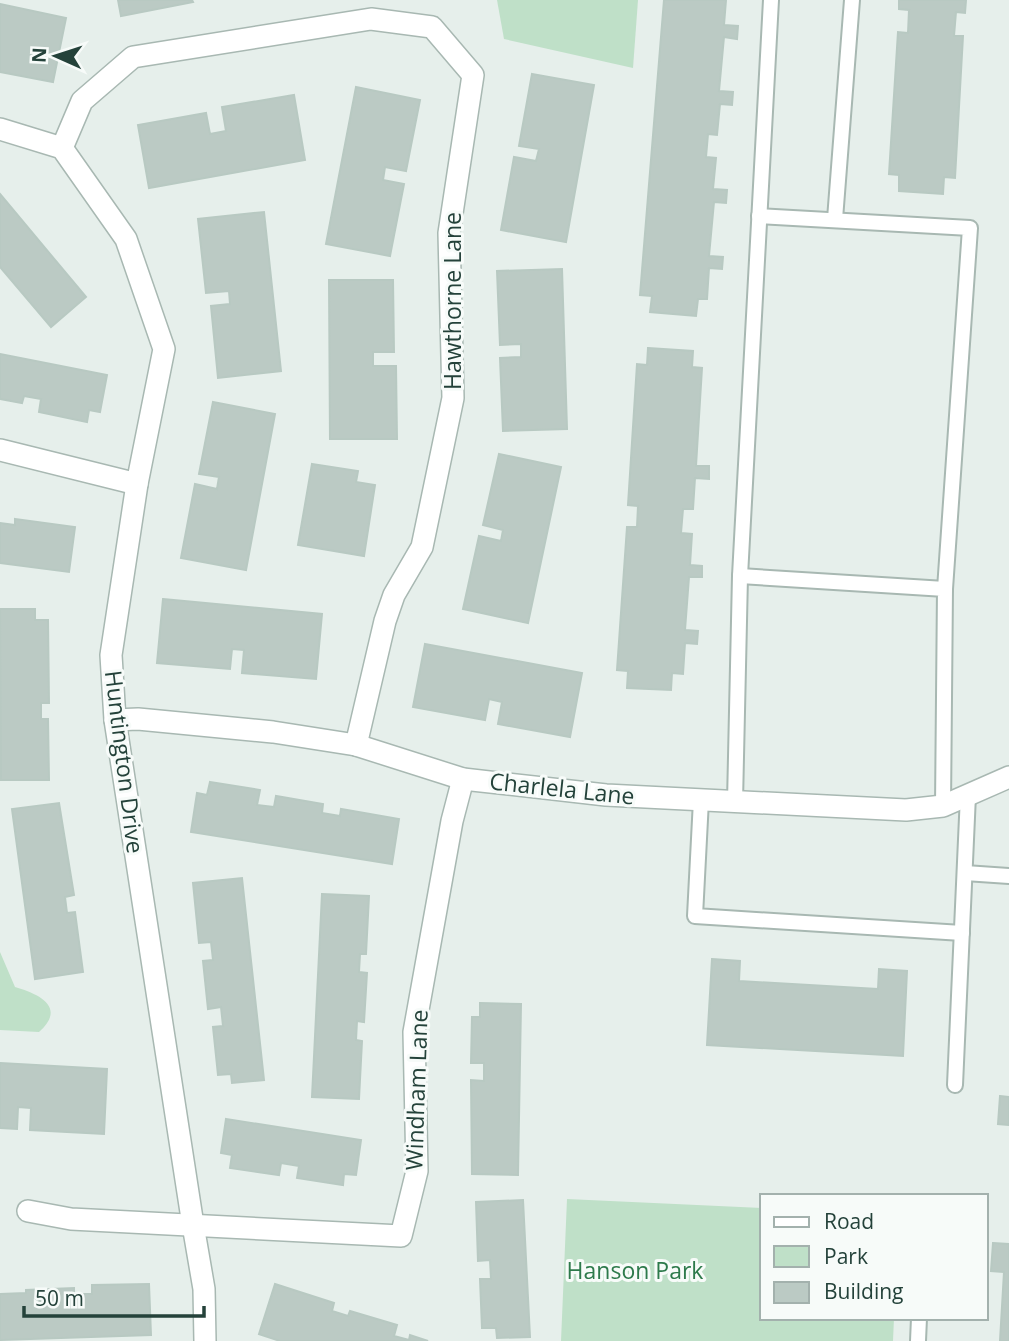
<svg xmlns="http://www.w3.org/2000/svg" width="1009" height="1341" font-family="'Open Sans',sans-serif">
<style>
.green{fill:#bfe0c8}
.building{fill:#bbcac4;stroke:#b8c9c2;stroke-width:2}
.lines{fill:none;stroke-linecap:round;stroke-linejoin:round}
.service-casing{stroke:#a8b8b2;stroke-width:18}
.minor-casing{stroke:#a8b8b2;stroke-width:24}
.service{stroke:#fff;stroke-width:14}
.minor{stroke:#fff;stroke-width:21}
.labels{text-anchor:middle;stroke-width:6;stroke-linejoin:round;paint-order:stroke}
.street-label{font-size:23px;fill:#24423a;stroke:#f7fbf9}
.park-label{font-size:23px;fill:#2d7a4b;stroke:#f7fbf9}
</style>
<rect width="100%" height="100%" fill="#e6efeb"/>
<g class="green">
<polygon points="497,0 638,0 633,68 504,39"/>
<path d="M0 952 15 987C39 994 67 1007 39 1032L0 1030Z"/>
<polygon points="567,1199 762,1208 762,1318 894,1318 893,1341 561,1341"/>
</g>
<g class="building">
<polygon points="118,0 192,0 193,2 121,16"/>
<polygon points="664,0 726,0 724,25 738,26 737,39 724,37 719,91 733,92 732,105 720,104 717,135 708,134 706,157 716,158 713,189 727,190 726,203 714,202 709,256 723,257 722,269 709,268 707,299 698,299 696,316 650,312 652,296 640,295"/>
<polygon points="899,0 966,0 965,13 956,12 954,36 963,36 955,178 944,177 943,194 899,191 899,175 889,174 898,32 908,33 909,10 899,9"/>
<polygon points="0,4 66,18 53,82 0,72"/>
<polygon points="532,74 594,85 566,242 501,230 514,157 536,161 539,149 519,146"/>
<polygon points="356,87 420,100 406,171 385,167 383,180 404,184 390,256 326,244"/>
<polygon points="294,95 305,160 149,188 138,125 206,113 210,134 226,131 222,107"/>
<polygon points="0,194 86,297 51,327 0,267"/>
<polygon points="264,212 281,371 218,378 211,306 230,304 229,291 206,293 198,219"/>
<polygon points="562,269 567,429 503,431 500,358 521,357 521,344 500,345 497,271"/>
<polygon points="329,280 393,280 394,352 373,352 373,366 396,366 397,439 330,439"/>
<polygon points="648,348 693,351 692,367 702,368 696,466 709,466 709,479 695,478 693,509 683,509 681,533 692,534 690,565 702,566 702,577 689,577 685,630 698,631 697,644 685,643 683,674 672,673 671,690 627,688 628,671 617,670 627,527 637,527 638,506 628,505 637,364 647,365"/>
<polygon points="0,354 107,375 100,412 89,410 87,422 39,412 41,399 24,396 22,403 0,399"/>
<polygon points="213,402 275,414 246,570 181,558 195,484 217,489 219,477 199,474"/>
<polygon points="499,454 561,467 528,623 463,609 479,536 501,541 503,530 483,525"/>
<polygon points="312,464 358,471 356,482 375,485 364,556 298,545"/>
<polygon points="15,519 75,527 69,572 0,563 0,523 15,525"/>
<polygon points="163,599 322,614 316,679 242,673 244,650 232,649 230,669 157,663"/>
<polygon points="0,609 35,609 35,620 48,620 49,703 41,703 41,719 48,719 49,780 1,780"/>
<polygon points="425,644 582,673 570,737 498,724 502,702 489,699 485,720 413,707"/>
<polygon points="210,782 260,790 257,805 274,807 276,796 323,804 322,813 340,816 341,809 399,819 392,864 191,832 197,793 207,795"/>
<polygon points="59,803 74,895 65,897 67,913 75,912 83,972 35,979 12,809"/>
<polygon points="242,878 264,1080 232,1083 231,1074 218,1075 213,1027 223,1026 221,1007 208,1009 203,961 213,960 211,942 199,943 193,883"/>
<polygon points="322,894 369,896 366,954 360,954 359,972 367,973 364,1022 357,1021 356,1040 362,1041 359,1099 312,1097"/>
<polygon points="712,959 740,961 739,981 878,989 879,969 907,971 903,1056 707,1045"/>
<polygon points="480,1003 521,1004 518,1175 472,1174 471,1080 484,1081 484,1063 471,1063 472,1017 480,1017"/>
<polygon points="0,1063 107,1069 104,1134 30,1130 31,1108 18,1107 17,1129 0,1128"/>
<polygon points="1000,1096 1009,1097 1009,1125 998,1124"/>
<polygon points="226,1119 361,1140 356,1175 344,1174 343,1185 297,1178 299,1166 281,1163 279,1175 230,1168 232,1155 221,1153"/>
<polygon points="523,1200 530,1337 497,1338 496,1328 482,1328 480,1279 491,1279 490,1260 478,1261 476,1202"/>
<polygon points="993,1243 1009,1244 1009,1341 1000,1341 1004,1272 991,1271"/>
<polygon points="149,1284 151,1335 0,1340 0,1294 26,1293 26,1290 74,1288 74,1294 92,1294 92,1285"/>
<polygon points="275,1284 334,1303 332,1311 348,1316 350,1311 397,1325 394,1336 409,1340 410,1335 428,1341 280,1341 259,1334"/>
</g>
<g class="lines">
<g class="service-casing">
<g id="service">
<polyline points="759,216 970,228 945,589"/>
<polyline points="835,219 852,0"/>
<polyline points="740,576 945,589 943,806"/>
<polyline points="701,800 695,916 962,933"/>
<polyline points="735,802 740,576 771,0"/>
<polyline points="965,873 1009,876"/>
<polyline points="955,1085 968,795"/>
<polyline points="918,1341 919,1318"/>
</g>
</g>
<g class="minor-casing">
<g id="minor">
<polyline points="0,129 62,148 126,239 164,349 137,484 111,655 115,720 193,1225 204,1289 205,1341"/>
<polyline points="62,148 82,101 133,57 371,19 432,27 473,75 449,233 453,398 422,547 394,595 385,621 356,745"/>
<polyline points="0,450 137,484"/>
<polyline points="115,720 138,719 273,732 356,745 463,779 606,795 906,810 943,806 1009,777"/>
<polyline points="28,1211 71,1219 401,1236 417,1171 414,1032 452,821 463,779"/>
</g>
</g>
<use href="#service" class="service"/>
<use href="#minor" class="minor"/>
</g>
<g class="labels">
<g class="street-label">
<text transform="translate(453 301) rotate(-90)" y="8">Hawthorne Lane</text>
<text transform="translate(124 762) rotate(83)" y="8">Huntington Drive</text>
<text transform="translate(562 789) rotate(6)" y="8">Charlela Lane</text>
<text transform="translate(417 1090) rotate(-88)" y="8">Windham Lane</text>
</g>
<g class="park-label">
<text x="635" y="1279">Hanson Park</text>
</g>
</g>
<rect x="760" y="1194" width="228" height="126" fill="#f7fbf9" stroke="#a3b1ad" stroke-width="2"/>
<rect x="774" y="1217" width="35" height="10" fill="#ffffff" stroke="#a3b1ad" stroke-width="2"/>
<text x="824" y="1229" font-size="21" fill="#24423a">Road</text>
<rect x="774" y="1246" width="35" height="21" fill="#bfe0c8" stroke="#a3b1ad" stroke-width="2"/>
<text x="824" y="1264" font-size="21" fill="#24423a">Park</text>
<rect x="774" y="1282" width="35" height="21" fill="#bbcac4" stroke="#a3b1ad" stroke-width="2"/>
<text x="824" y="1299" font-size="21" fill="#24423a">Building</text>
<g transform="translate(56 56) rotate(273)" stroke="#f7fbf9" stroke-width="5" paint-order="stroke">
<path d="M0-5L12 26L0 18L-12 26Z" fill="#24423a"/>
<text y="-10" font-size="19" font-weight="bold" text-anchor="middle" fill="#24423a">N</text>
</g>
<path d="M24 1306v10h180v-10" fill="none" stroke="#24423a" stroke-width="3.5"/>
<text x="35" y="1306" font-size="21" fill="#24423a" stroke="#f7fbf9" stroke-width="5" paint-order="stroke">50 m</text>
</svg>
